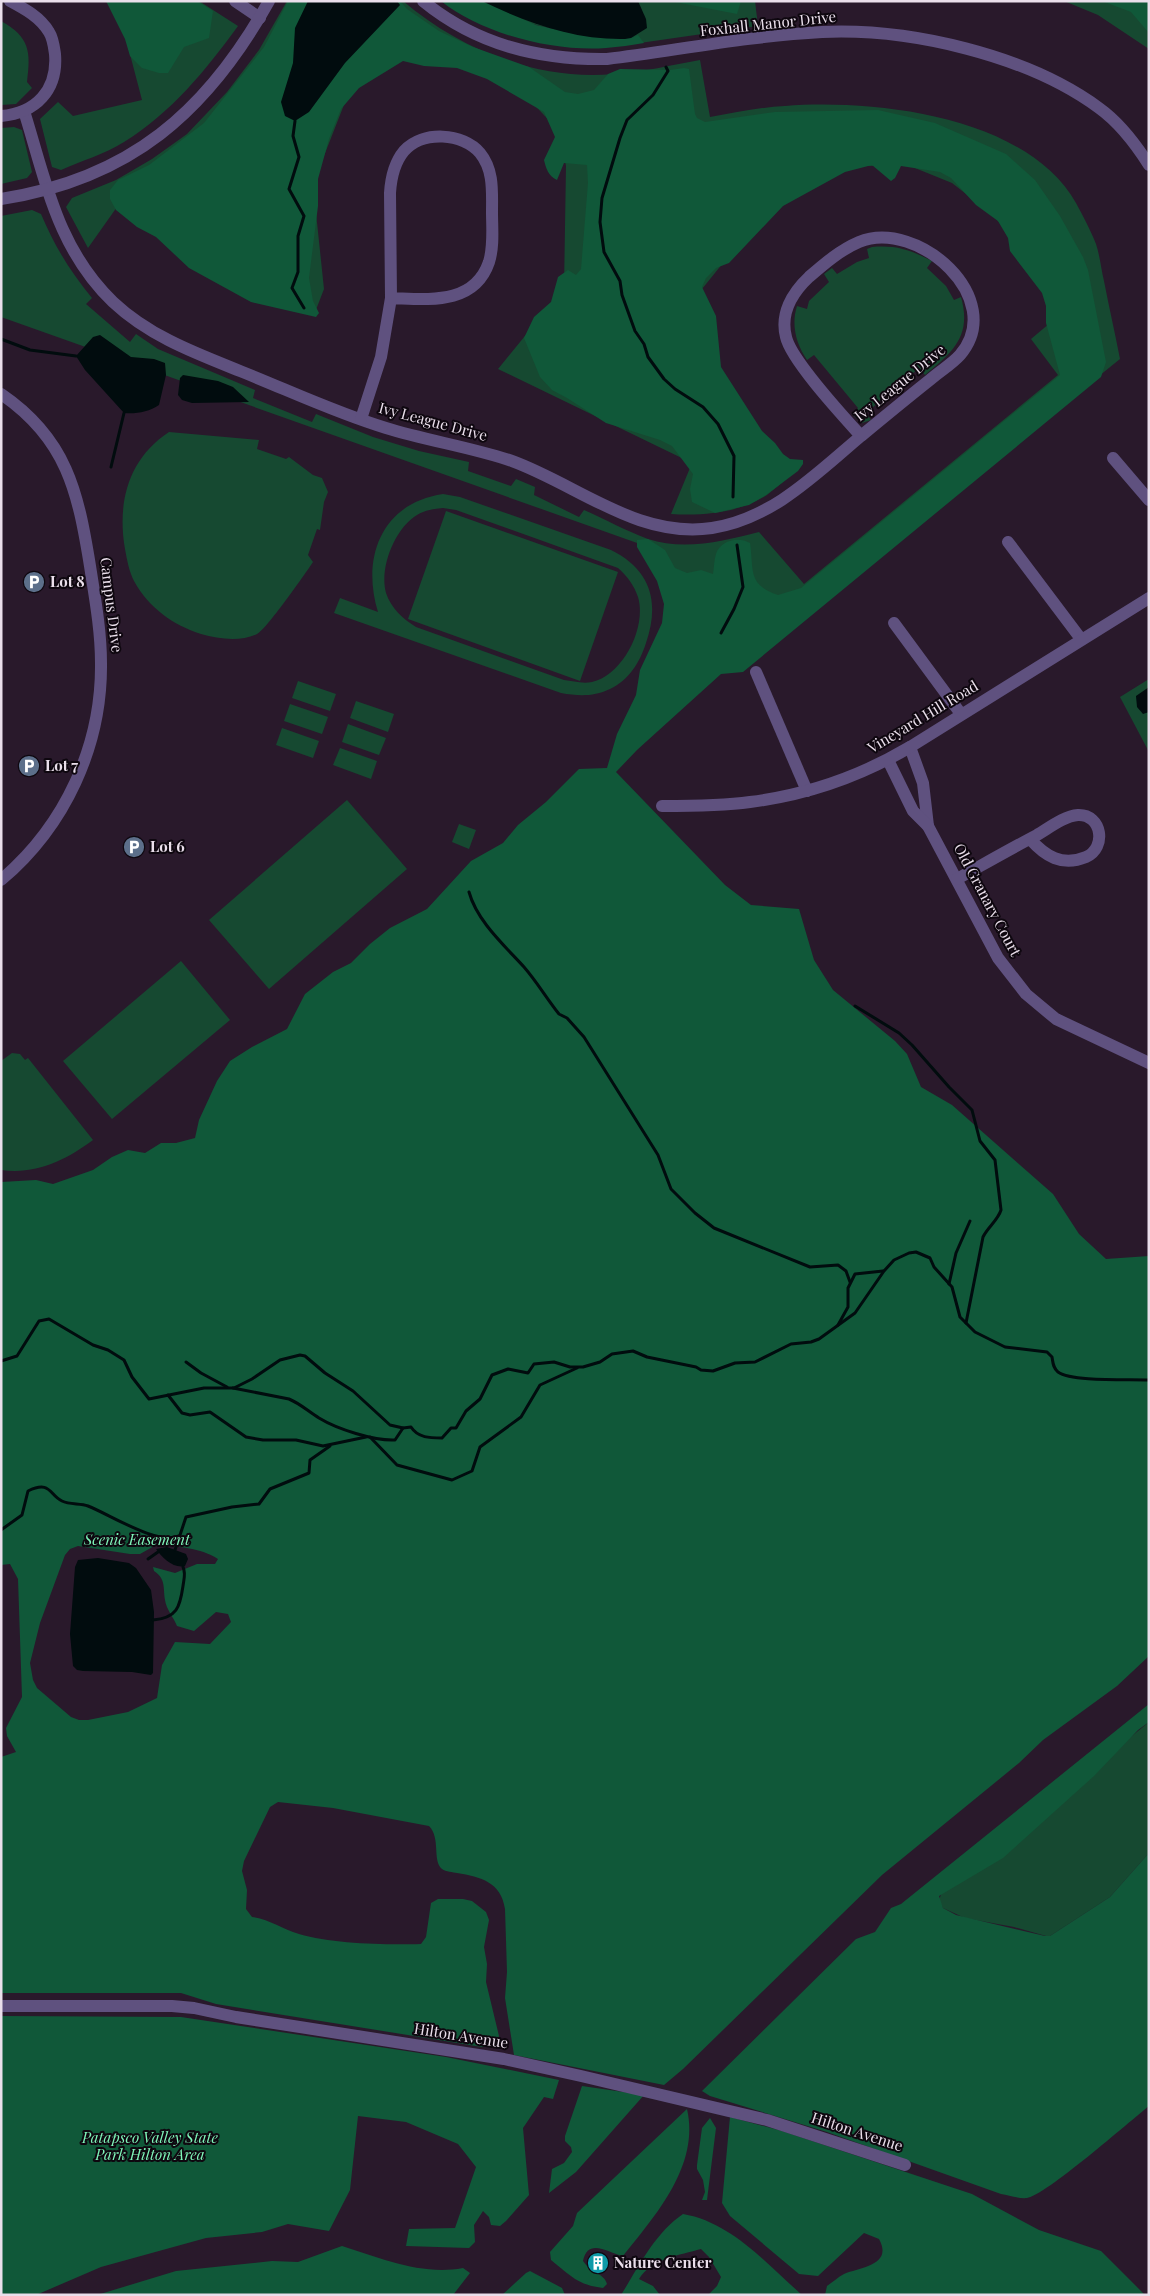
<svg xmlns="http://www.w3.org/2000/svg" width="1150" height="2296" font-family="'Playfair Display',serif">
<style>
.green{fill:#164931;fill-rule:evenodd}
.forest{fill:#105839;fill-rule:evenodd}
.water{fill:#010c0e}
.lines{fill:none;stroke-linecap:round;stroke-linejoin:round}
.stream{stroke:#010c0e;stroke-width:3}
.minor{stroke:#5f517f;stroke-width:12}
.labels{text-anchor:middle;stroke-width:4;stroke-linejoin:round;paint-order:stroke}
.street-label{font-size:15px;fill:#eadfeb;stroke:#0e070f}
.poi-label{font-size:15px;font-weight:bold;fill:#eadfeb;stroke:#0e070f;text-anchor:start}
.park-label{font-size:15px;font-style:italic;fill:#7ff5b9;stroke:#0e070f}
</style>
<rect width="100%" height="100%" fill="#29192b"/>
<g class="green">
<path d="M116 1H199L238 26C206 70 171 113 124 142 105 154 81 161 61 170L52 167 40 119 58 102 73 116 142 100Z"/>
<path d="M287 1H403C461 50 537 81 614 74 643 72 672 65 700 60L710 117C735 113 760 107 785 106 875 99 1027 116 1076 203 1083 216 1091 231 1096 244 1100 256 1101 269 1104 281 1109 307 1115 333 1120 359L735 671 654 549 1 317V216L32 210 41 214C55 247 70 271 92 298L86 304 130 342 136 334 158 349 255 390 253 398 312 422 316 414 373 437 419 451 469 462 468 471 511 486 516 479 535 487 534 495 579 517 584 510C605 519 626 531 648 539 684 551 724 541 759 532L804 584 1058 375 1031 339 1069 307 993 215 952 183 910 166H849L778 195 702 289 723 390 794 472C785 480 776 488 767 495 739 513 703 516 671 514L692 463 498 369 564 288 566 166 560 132 508 77 453 57 386 61 349 92 313 184 324 289 314 315 117 207 88 248 66 207 72 198 116 180 152 159 187 134 227 92 259 50Z"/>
<polygon points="443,1 755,1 758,26 619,46"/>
<polygon points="1064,1 1149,1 1149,49 1098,15"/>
<path d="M1 21C30 37 31 52 27 82L32 88 16 104 1 105Z"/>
<polygon points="14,127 22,130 32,172 27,178 1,184 1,128"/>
<path d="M872 247C897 245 910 250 932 261L927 268 946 286 954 300 961 297C972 336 953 352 925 375L919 368 866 413 871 420 862 423 852 414 858 408 814 355 807 360C796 344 791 325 797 306L807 309 809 301 829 282 824 274 832 268 837 274 857 262 869 258 867 249Z"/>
<path d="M169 432 259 440 257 449 286 459 289 457 313 475 322 478 328 492 324 502 320 530 317 529 308 555 313 562C305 574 266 630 257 634 240 642 219 639 201 634 173 625 149 608 134 581 129 571 127 560 125 549 117 503 128 459 169 432Z"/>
<path d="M443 494 460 497 611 550C651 570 660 602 646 643 640 662 629 680 610 689 593 697 578 696 561 693L334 613 340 598 378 612C361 557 382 503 443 494ZM443 508 456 510 618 568C627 576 634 585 638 597 647 627 623 675 592 682 582 684 573 681 564 680L416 627C403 619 391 608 386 593 379 568 395 528 417 515 425 510 434 509 443 508Z"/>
<polygon points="446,511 618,572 580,681 408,619"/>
<polygon points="1149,679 1149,752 1120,697"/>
<polygon points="298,681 336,694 330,711 292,698"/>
<polygon points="356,701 394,714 388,732 350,718"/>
<polygon points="290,704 328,717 322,734 284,721"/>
<polygon points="348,724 386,738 379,755 342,742"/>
<polygon points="282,728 319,741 313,758 276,745"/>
<polygon points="340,748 377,761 371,779 333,765"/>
<polygon points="347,800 407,869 269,989 209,920"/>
<polygon points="459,824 476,830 469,849 452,842"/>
<polygon points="181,961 230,1020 112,1119 63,1061"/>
<path d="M12 1053 20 1054 25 1060 28 1058 93 1140C66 1160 36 1175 1 1170V1061Z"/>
<polygon points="1149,1722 1149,1853 1110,1897 1050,1936 1046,1936 1014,1927 965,1918 943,1908 939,1900 942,1892"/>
</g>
<g class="forest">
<polygon points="106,1 197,1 213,11 209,38 184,47 168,73 159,73 142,68 130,56 125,39"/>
<path d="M288 1H400L407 9 439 31 473 47 529 67 565 92 578 94 594 90 608 74 620 69 670 70 684 68 689 69 695 114 697 118 705 122 775 112 878 110 935 123 1006 154 1035 180 1060 216 1083 257 1088 270 1106 362 1101 377 743 672 721 674 637 750 616 772 725 885 751 905 799 909 814 960 833 990 895 1041 907 1054 921 1087 952 1105 1053 1194 1079 1234 1106 1259 1149 1256V1656L1117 1686 1043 1740 1019 1763 882 1875 683 2069 664 2085 514 2055 505 1998 507 1972 505 1909C501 1882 481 1877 457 1873 453 1872 446 1872 442 1869 432 1861 441 1838 429 1826L333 1808 278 1802 270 1807 244 1861 242 1871 247 1890 246 1909 252 1917C269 1919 282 1929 299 1934 333 1944 385 1945 421 1944L426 1937 431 1903 438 1899H463L472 1901 486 1912 489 1920 484 1947 487 1964 486 1982 499 2036 495 2044 482 2047 216 2004 181 1993H1V1757L16 1752 7 1736 6 1728 22 1697 18 1579 10 1564 1 1565V1182L36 1180 53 1184 93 1170 112 1157 128 1150 145 1153 161 1143H176L195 1138 199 1120 217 1081 230 1061 252 1047 287 1029 305 994 333 972 351 963 370 944 390 928 427 909 471 861 503 843 518 825 546 802 579 769 607 768 617 734 636 695 640 670 662 623 664 604 657 581 637 547V540L648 539 665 550 675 568 687 573 701 570 713 574C714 568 714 560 716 554 720 540 739 536 750 543 754 569 747 585 778 595L801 588 1060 375 1046 323V306L1042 293 1010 251 1008 238 998 221 976 205 951 178 940 172 901 166 895 178 891 181 872 165 845 172 783 206 729 263 716 268 706 278 702 287 716 316 721 367 762 431 775 443 783 454 790 459 803 460V464L798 471 766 495 749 505 715 513 692 502 690 489 693 474 672 446 660 440 606 423 567 398 552 390 540 377 524 338 534 317 551 302 558 277 568 270 576 275 581 269 588 183 587 165 564 163 557 180C548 176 546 168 544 160L555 137 544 112 487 79 457 68 424 66 403 61 359 88 341 109 329 139 318 179V206L309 278 313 301 319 313 316 317 251 302 189 268 156 237 137 227 116 210 110 199V190L118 180 149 165 204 123 264 47ZM156 1545C175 1546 202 1548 218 1559L215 1564H197L175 1573 153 1567 154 1571C166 1579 163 1587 165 1600 166 1609 174 1618 177 1626L194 1631 216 1612 228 1614 231 1622 210 1644 175 1642 162 1665 157 1698 128 1712 88 1720H79L71 1717 37 1688 33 1680 30 1663 40 1623 65 1555 70 1549 78 1546 130 1554H140Z"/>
<path d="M441 1H482L536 25 586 36 631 38 638 35 644 43C632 45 619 47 606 48 554 52 482 34 441 1Z"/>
<polygon points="670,1 741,1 737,14"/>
<polygon points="1102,1 1149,1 1149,33 1131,12"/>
<path d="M1149 1704V1722L1138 1730 1094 1776 1003 1858 939 1896 943 1908 956 1915 1045 1936H1050L1110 1897 1149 1853V2106C1130 2121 1045 2196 1027 2198 1019 2199 1009 2195 1001 2194L827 2132 710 2096 702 2091 856 1939 875 1932 891 1908 901 1904Z"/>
<polygon points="1,2016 181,2017 446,2057 559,2080 553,2099 544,2097 523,2128 529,2195 506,2221 500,2226 491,2225 489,2217 483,2211 474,2225 475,2242 469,2248 406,2246 409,2229 455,2228 476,2167 458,2144 406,2122 358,2116 350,2190 329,2231 288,2224 262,2232 206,2238 101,2267 36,2295 1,2295"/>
<polygon points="582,2086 644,2095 576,2172 549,2193 552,2169 564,2163 572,2152 571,2147 565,2141 565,2136"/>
<path d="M687 2109C700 2165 656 2215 623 2256 608 2253 588 2237 583 2261 591 2273 604 2273 607 2284L603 2288C578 2285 571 2276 551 2260L550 2252 573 2226 577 2213Z"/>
<path d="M730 2117 782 2131 972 2194 1039 2230 1101 2251 1145 2295H825L827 2286C833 2282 838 2277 844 2274 862 2267 893 2265 879 2239L864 2233 818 2276 799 2274 730 2216 722 2203Z"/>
<polygon points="710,2118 716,2128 707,2200 702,2200 705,2192 703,2180 697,2169 697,2165 702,2128"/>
<path d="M683 2214C731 2222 767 2264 802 2295H708L717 2286 721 2277 709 2257 701 2249C680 2255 651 2259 639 2279L653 2286 660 2295H621C639 2266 655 2233 683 2214Z"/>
<path d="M342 2246C381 2258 422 2276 463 2268L470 2273 453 2295H97L176 2271 272 2261 298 2262Z"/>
<polygon points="530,2271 562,2288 565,2295 502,2295 526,2273"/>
</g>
<g class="water">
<polygon points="308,1 397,1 400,5 345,63 309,112 295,121 285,116 281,102 293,63 295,28"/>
<path d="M482 1H638L646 19 647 28 631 38 625 39C575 40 527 23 482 1Z"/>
<path d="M100 335 131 357 154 359 165 363 166 375 159 405C149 412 136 414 124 413L85 370 76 356 93 337Z"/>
<polygon points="183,375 218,381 233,387 249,402 192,403 182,400 178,395 180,378"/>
<polygon points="1149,687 1149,712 1143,714 1137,707 1136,696"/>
<path d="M167 1547 186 1554 188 1559 185 1566C174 1569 162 1558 156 1549Z"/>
<polygon points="98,1558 129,1563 136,1568 151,1590 154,1612 153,1673 151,1675 132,1672 83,1671 77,1670 73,1666 70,1634 75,1567 78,1560"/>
</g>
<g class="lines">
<g class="stream">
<polyline points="666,67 668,71 653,95 627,120 620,138 602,198 600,222 604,252 620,281 622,295 635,331 644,344 648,357 664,379 675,389 703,407 718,424 734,456 733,497"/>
<polyline points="295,121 293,136 299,157 289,189 304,216 298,236 298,272 292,288 304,308"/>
<polyline points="1,339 30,350 76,356"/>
<polyline points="111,467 124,413"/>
<polyline points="721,633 734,609 743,587 737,545"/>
<path d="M469 892C477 921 504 945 524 967 537 982 547 999 559 1014L567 1018 584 1037 658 1155 671 1189 695 1213 714 1228 810 1267 838 1265 846 1271 850 1282"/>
<path d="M855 1006 899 1033 912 1045 949 1087 972 1110 980 1141 995 1160 1001 1210C998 1220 988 1227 983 1237L966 1323"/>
<polyline points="949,1284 956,1253 970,1221"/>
<polyline points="838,1325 848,1307 848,1288 855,1274 883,1271"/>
<path d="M1 1361 17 1356 39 1321 49 1319 93 1345 108 1350 124 1360 132 1377 149 1399 204 1388H234L252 1379 280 1360 300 1355 305 1356 325 1373 353 1391 390 1425 403 1428 411 1427C418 1438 430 1438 442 1438L451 1428H456L466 1411 480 1399 492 1375 508 1369 528 1373 534 1364 554 1362 570 1367H583L600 1362 612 1354 633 1351 647 1357 696 1367 701 1370 713 1371 735 1363 755 1362 791 1344 811 1342 819 1339 855 1313 884 1271 894 1260 909 1253 916 1252 930 1258 934 1267 952 1287 960 1317 975 1332 1005 1347 1047 1352 1052 1357C1053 1363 1053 1368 1058 1372 1072 1382 1129 1379 1149 1380"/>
<polyline points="186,1362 201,1373 227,1387"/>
<path d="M233 1388 289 1399C301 1404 309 1412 319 1418 337 1429 374 1441 395 1440L403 1428"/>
<polyline points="168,1395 182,1413 190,1415 210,1412 246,1437 263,1440 296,1440 323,1446 366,1437"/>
<polyline points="370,1437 397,1465 452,1480 472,1471 480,1447 521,1417 540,1385 577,1368"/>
<path d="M1 1530 22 1515 28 1491C51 1480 49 1495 62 1501 70 1505 80 1503 88 1506 111 1515 156 1545 179 1536"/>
<polyline points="175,1550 186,1517 232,1507 259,1504 270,1489 309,1473 310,1460 330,1446"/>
<polyline points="148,1559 158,1552"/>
<path d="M153 1620C177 1618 180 1607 183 1586 184 1579 186 1573 183 1567"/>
</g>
<g class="minor">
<polyline points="235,1 260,18"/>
<path d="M423 1C477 45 539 60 607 59 678 50 750 36 822 32 910 28 1027 55 1099 108 1120 123 1135 143 1149 165"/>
<path d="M24 111C46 181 57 248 113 302 149 336 195 353 240 371 288 390 336 413 386 428 428 441 471 447 512 461 578 485 638 539 712 528 772 519 816 474 861 436 843 416 791 360 786 337 780 314 792 293 809 277 824 264 840 250 859 242 918 218 1008 299 960 355 952 364 940 371 931 379 907 398 884 417 861 436"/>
<path d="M1 116C36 113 58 90 55 54 54 47 53 38 49 32 40 17 25 9 10 1"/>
<path d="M1 199C130 179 207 112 269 1"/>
<path d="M1 394C67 439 78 492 90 566 95 598 101 631 101 663 102 746 65 826 1 880"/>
<path d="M361 419 381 357 391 298C427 299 474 306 489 262 494 246 492 228 492 212 492 192 494 170 480 153 463 133 423 130 404 151 394 163 391 177 390 193L391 298"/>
<polyline points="1113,458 1149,500"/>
<polyline points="1008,542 1081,639"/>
<polyline points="894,623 961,714"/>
<polyline points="756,672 807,791"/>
<polyline points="910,747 923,783 928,826"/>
<polyline points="888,760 913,811 928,826 998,958 1026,994 1056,1019 1149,1063"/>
<path d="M662 806C691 806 721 806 750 802 806 795 861 776 910 747L1149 598"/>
<path d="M957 879C984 864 1010 849 1037 835 1049 828 1064 816 1078 815 1102 814 1107 848 1086 857 1062 867 1045 856 1030 839"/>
<polyline points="1,2006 172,2006 194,2008 236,2017 504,2059 581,2076 767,2120 905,2165"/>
</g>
</g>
<defs>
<g id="parking-disc" transform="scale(1.125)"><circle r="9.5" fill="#5c6f8a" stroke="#0e070f"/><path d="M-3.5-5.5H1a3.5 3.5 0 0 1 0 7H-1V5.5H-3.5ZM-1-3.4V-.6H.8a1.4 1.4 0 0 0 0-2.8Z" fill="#fff"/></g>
<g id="building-disc" transform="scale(1.125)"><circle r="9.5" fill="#0f9aa8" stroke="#0e070f"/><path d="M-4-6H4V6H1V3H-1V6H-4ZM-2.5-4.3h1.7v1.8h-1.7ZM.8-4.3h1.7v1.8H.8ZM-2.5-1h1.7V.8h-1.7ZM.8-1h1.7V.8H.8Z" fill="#fff"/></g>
</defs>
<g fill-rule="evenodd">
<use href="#parking-disc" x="34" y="582"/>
<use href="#parking-disc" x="29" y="766"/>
<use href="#parking-disc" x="134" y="847"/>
<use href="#building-disc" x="598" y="2263"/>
</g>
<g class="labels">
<g class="street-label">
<text transform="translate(768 24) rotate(-6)" y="5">Foxhall Manor Drive</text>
<text transform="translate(900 383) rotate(-39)" y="5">Ivy League Drive</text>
<text transform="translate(433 422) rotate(15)" y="5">Ivy League Drive</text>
<text transform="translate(111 605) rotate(83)" y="5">Campus Drive</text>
<text transform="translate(923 717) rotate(-31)" y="5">Vineyard Hill Road</text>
<text transform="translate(987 900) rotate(62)" y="5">Old Granary Court</text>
<text transform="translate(461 2036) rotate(9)" y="5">Hilton Avenue</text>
<text transform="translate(857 2132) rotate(18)" y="5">Hilton Avenue</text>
</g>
<g class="poi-label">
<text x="50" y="587">Lot 8</text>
<text x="45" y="771">Lot 7</text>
<text x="150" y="852">Lot 6</text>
<text x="614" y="2268">Nature Center</text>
</g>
<g class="park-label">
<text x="137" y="1545">Scenic Easement</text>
<text x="150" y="2143">Patapsco Valley State<tspan x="150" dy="17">Park Hilton Area</tspan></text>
</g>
</g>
<rect width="1150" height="2296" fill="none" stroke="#eadfeb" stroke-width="5"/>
</svg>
